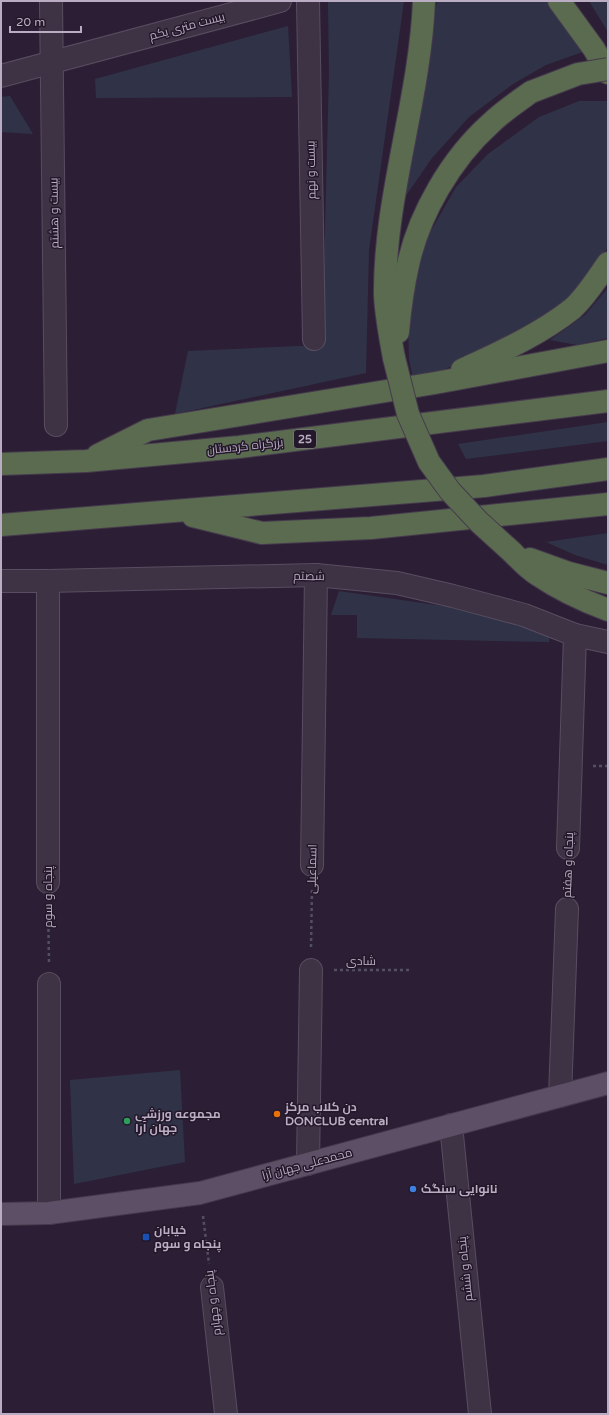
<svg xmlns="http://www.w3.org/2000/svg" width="609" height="1415" font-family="'Varela Round',Cairo,sans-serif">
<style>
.green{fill:#303347}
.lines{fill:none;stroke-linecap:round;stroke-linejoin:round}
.minor-casing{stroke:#594d61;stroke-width:24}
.major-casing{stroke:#44394c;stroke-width:24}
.highway-casing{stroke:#463a4d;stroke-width:24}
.path{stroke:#534f63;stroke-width:2.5;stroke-dasharray:3 3;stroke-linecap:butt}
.minor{stroke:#3e3345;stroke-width:22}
.major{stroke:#5d5066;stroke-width:22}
.highway{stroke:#5a6b50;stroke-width:22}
.highway-bridge-casing{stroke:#463a4d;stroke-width:24;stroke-linecap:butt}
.highway-bridge{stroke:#5a6b50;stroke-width:22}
.food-dot{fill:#e8710a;stroke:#23182a;stroke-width:1.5}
.leisure-dot{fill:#2e9e5b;stroke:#23182a;stroke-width:1.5}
.shop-dot{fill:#3f7fe0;stroke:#23182a;stroke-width:1.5}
.transit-dot{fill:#1a4fb4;stroke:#23182a;stroke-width:1.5}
.labels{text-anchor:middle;stroke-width:3;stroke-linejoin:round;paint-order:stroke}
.shield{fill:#23182a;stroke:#8d8095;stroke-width:1}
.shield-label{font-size:11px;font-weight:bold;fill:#baacc3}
.street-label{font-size:12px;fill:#baacc3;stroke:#23182a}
.poi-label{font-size:12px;font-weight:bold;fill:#baacc3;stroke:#23182a;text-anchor:start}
</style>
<rect width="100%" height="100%" fill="#2c1f35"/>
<g class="green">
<polygon points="328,1 404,1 369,250 366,373 175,414 188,351 322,345 329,74"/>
<polygon points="437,1 549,1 588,50 546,65 513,84 469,117 432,158 403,200"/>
<polygon points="589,1 608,1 608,32"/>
<polygon points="288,26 292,97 96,98 95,79"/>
<polygon points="10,96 33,134 1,132 1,97"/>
<polygon points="579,101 608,101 608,247 589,279 548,317 452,366 414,383 409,359 408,322 420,250 456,187 488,154 539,117"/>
<polygon points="608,288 608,338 577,345 550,340 585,315"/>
<polygon points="608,422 608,441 466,459 458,444"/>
<polygon points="608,533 608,565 575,555 546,542"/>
<polygon points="339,591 457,608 550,633 549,642 357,638 357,615 331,615"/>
<polygon points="180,1070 185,1162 74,1184 70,1080"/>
</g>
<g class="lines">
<g class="minor-casing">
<g id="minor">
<polyline points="51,1 56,425"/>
<polyline points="308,1 314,339"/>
<polyline points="1,76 280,1"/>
<polyline points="1,581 48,581 316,575 397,583 453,596 524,615 575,635 608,642"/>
<polyline points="48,581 48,882"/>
<polyline points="568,848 575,635"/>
<polyline points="312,865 316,575"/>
<polyline points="49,984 49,1213"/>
<polyline points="560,1096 567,909"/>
<polyline points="451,1125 480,1414"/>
<polyline points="308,1164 311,970"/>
<polyline points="212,1287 226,1414"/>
</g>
</g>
<g class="major-casing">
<polyline id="major" points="1,1214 49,1213 200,1193 608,1083"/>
</g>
<g class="highway-casing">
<g id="highway">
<polyline points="559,1 594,49 608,73"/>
<path d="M398 332C400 309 403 287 408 265 419 214 451 159 490 124 502 112 517 102 531 92"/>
<path d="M394 358C390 337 386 316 385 295 384 197 420 100 424 1"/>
<path d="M462 370C500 352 539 335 572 309 585 298 598 277 608 263"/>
<polyline points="98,455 148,430 435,383 608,351"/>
<polyline points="1,464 86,461 239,447 608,401"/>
<polyline points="193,516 262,533 371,528 608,504"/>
<polyline points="1,525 484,486 608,469"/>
<path d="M512 552C520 560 528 569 538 575 560 590 584 601 608 610"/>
<polyline points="530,559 569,573 608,583"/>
</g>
</g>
<g class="path">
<polyline points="593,766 608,766"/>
<polyline points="567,886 568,871"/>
<polyline points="48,905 49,962"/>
<polyline points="311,947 312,888"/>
<polyline points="334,970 412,970"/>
<polyline points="203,1216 209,1264"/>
</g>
<use href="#minor" class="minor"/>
<use href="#major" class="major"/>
<use href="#highway" class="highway"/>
<g class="highway-bridge-casing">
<g id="highway-bridge">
<polyline points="531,92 578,74 608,69"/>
<polyline points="394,358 408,414 429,462 450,491 479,522 512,552"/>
</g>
</g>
<use href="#highway-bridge" class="highway-bridge"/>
</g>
<circle class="food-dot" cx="277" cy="1114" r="4"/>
<circle class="leisure-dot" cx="127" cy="1121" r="4"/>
<circle class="shop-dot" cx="413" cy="1189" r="4"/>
<rect class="transit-dot" x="142" y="1233" width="8" height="8" rx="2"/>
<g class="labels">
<rect class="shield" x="294" y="430" width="22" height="18" rx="3"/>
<g class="shield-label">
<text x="305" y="443">25</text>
</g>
<g class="street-label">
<text transform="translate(187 26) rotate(-15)" y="4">بیست متری یکم</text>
<text transform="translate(311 170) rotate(-91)" y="4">بیست و نهم</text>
<text transform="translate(54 213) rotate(-91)" y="4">بیست و هشتم</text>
<text transform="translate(245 446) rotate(-6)" y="4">بزرگراه کردستان</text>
<text transform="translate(309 576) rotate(1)" y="4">شصتم</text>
<text transform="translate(568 865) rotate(-88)" y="4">پنجاه و هفتم</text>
<text transform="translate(312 869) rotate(-89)" y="4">اسماعیلی</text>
<text transform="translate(48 897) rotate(-90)" y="4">پنجاه و سوم</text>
<text x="361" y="965">شادی</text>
<text transform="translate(307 1164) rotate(-15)" y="4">محمدعلی جهان آرا</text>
<text transform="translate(465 1269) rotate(-96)" y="4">پنجاه و ششم</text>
<text transform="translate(213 1303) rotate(-97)" y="4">پنجاه و چهارم</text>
</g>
<g class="poi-label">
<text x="285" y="1111">دن کلاب مرکز<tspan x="285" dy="14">DONCLUB central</tspan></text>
<text x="135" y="1118">مجموعه ورزشی<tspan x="135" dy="14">جهان آرا</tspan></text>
<text x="421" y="1193">نانوایی سنگک</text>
<text x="154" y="1234">خیابان<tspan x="154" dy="14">پنجاه و سوم</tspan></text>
</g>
</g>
<rect width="609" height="1415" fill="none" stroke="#baacc3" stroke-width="4"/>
<path d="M10 26v6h71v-6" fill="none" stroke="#baacc3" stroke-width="2"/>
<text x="16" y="26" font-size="12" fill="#baacc3" stroke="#23182a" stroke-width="3" paint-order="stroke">20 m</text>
</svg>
